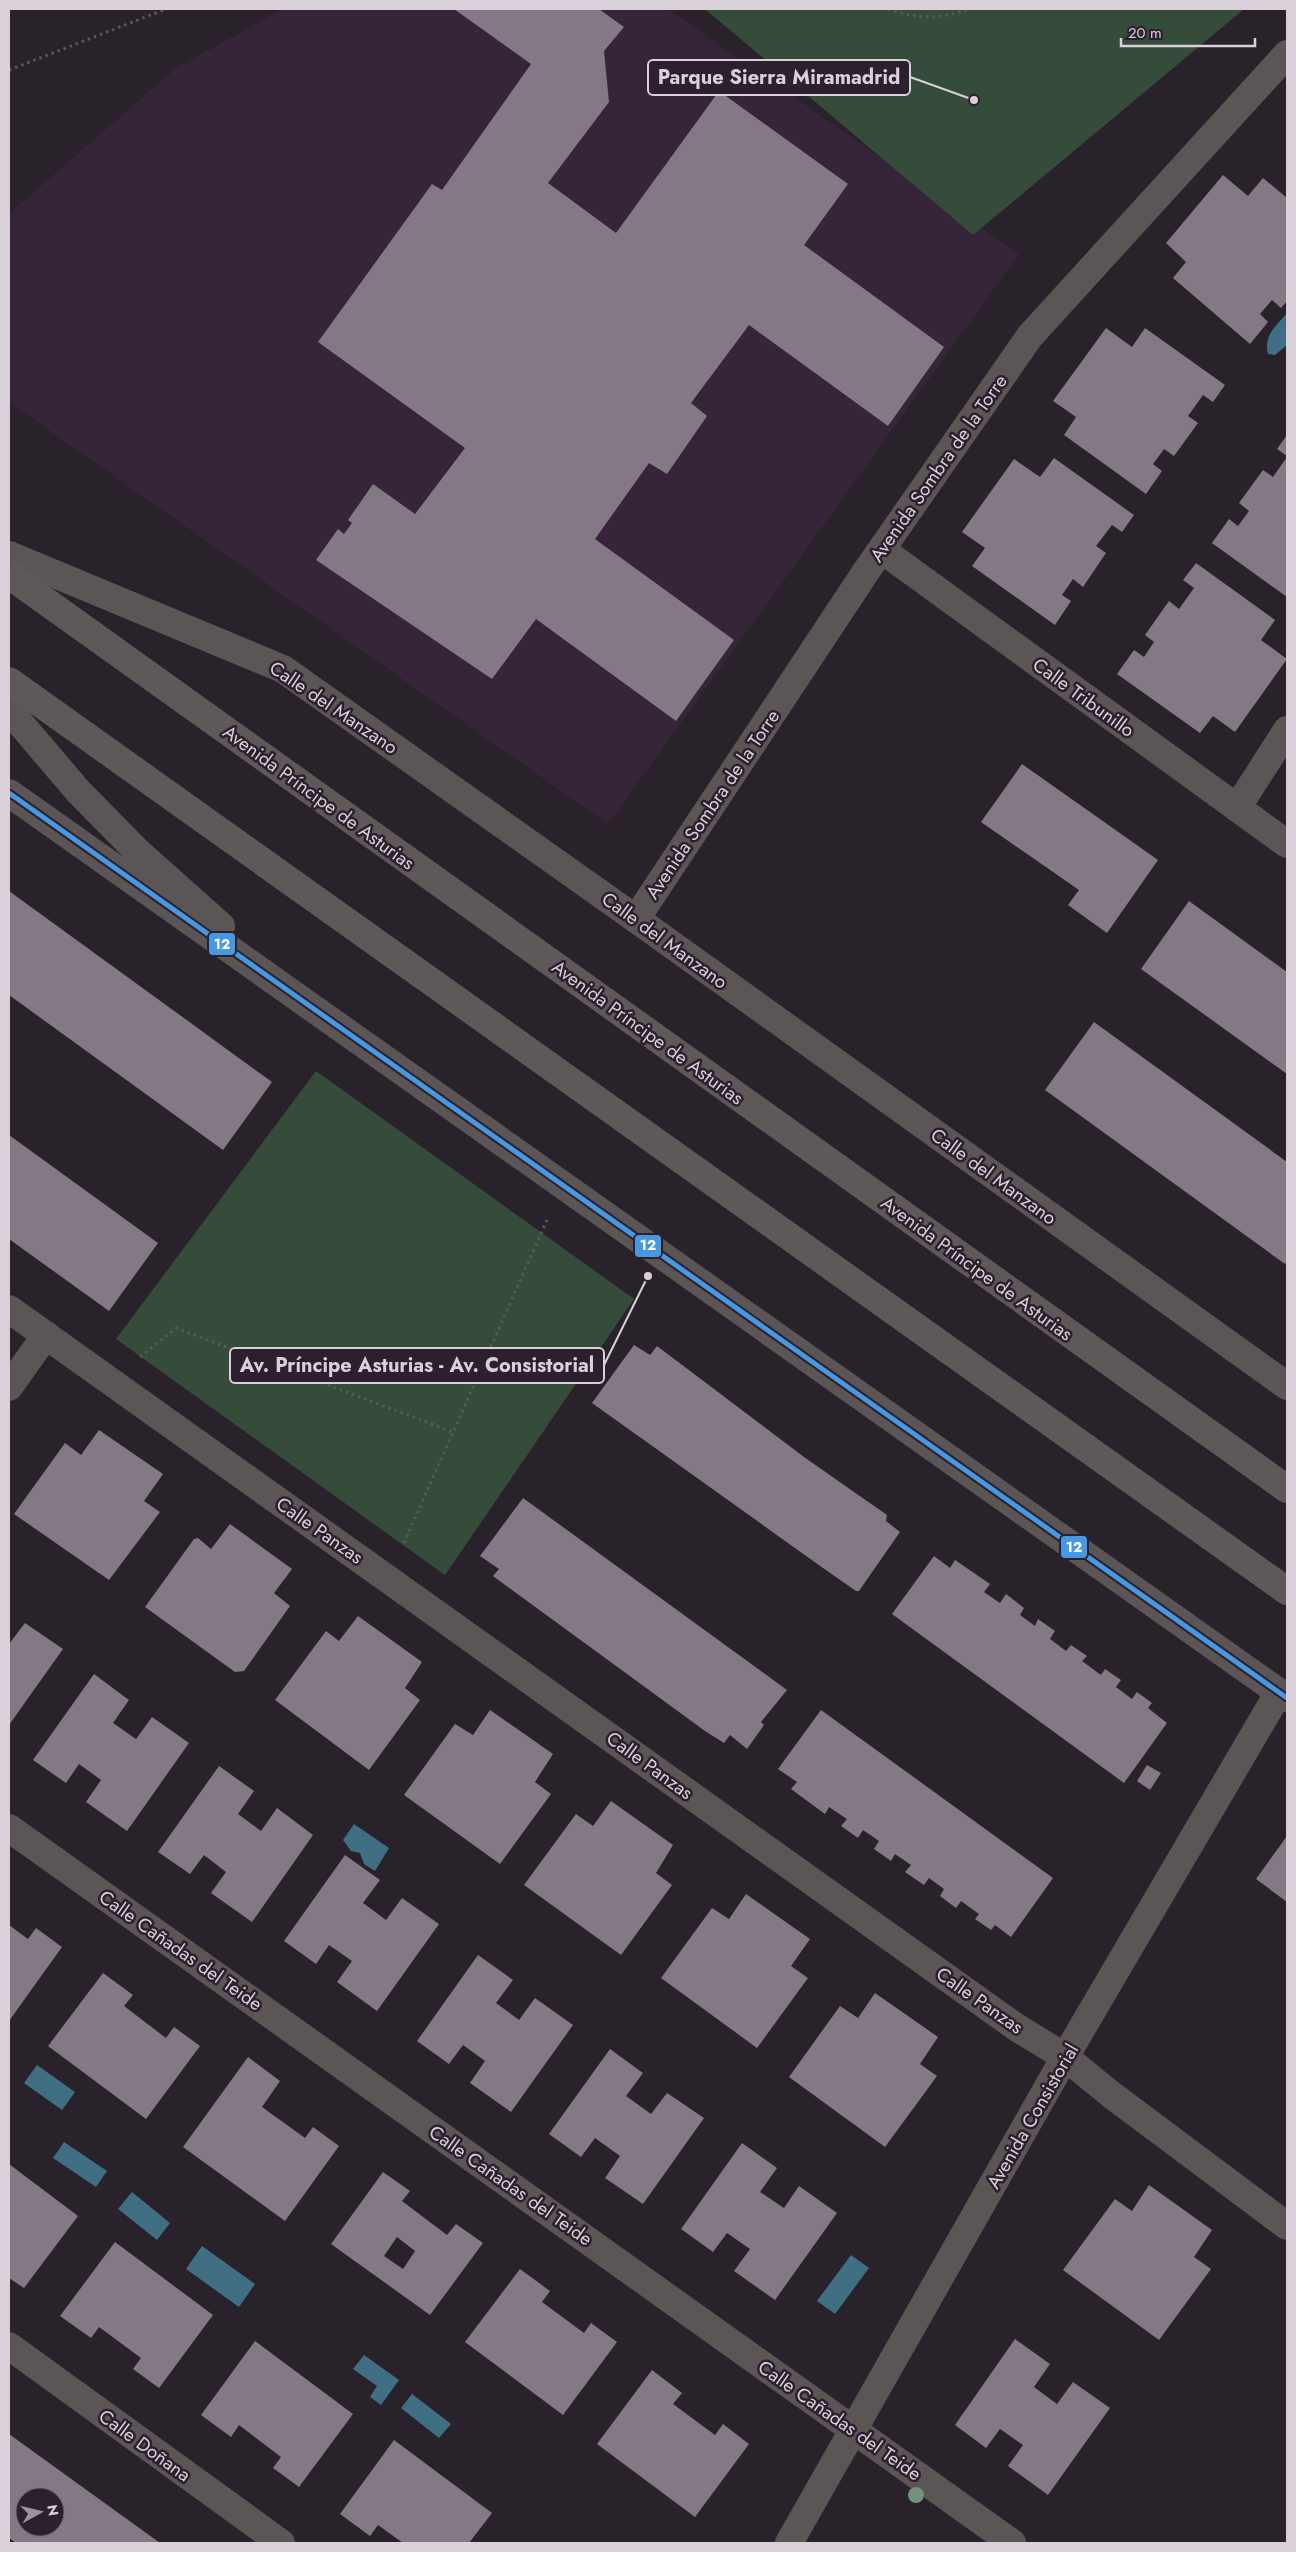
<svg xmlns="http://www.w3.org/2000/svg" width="1296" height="2552" font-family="Jost,sans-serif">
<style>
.built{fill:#362538}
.green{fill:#354c3a}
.water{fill:#406f84}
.building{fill:#837984;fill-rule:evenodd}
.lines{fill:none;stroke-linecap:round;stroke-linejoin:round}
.path{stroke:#5b575a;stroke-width:3;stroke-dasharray:2.5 4;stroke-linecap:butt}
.street{stroke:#5b5556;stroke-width:28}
.secondary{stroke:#5e5859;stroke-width:28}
.bus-1-casing{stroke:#2c1f2e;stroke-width:9}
.bus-1{stroke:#4699e1;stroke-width:5}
.tree{fill:#729279}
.labels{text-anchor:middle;stroke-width:5;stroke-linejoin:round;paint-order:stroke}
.street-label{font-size:19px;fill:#d9d0da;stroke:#2c1f2e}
.leader{fill:none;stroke:#d9d0da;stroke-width:2}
.callout-dot{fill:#d9d0da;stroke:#2c1f2e;stroke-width:2}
.callout{fill:#2c1f2e;stroke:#d9d0da;stroke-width:2}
.callout-label{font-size:20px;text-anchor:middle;font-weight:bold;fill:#d9d0da}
.line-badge{stroke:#2c1f2e;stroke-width:2}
.badge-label{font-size:14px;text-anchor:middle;font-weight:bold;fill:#fff}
</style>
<rect width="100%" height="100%" fill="#29222a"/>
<polygon class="built" points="283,9 668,9 1019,254 608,824 9,402 9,214 176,68"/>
<g class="green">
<polygon points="705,9 1244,9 973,235"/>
<polygon points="316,1071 634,1299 445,1575 116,1339"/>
</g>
<g class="water">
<path d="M1287 313V345L1275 355 1268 354C1263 336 1276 326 1287 313Z"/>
<polygon points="354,1824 389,1848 375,1871 364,1864 360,1853 351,1851 343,1840"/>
<polygon points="37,2065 75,2092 62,2110 24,2083"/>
<polygon points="64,2142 107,2171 96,2187 53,2158"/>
<polygon points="132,2192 170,2223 157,2240 118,2209"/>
<polygon points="202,2246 255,2284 239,2307 186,2269"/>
<polygon points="851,2255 869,2268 835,2314 817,2301"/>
<polygon points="364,2355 399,2380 381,2405 370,2397 377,2386 353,2369"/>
<polygon points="412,2394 451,2424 439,2438 401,2408"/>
</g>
<g class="building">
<polygon points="454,9 599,9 624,27 604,51 609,102 548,183 616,233 719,91 848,184 804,245 944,347 888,426 749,325 691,403 707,416 667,474 649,463 595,539 734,640 676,721 536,619 492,679 316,560 338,529 344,534 352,523 348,520 373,484 415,514 465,448 318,342 432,184 442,190 531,64"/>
<polygon points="1223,175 1248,196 1263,178 1287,198 1287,301 1281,308 1272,300 1260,314 1268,322 1250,344 1173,278 1186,262 1166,243"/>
<polygon points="1106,328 1132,347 1145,328 1225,385 1213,402 1203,395 1188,416 1198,423 1174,456 1164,449 1153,464 1162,471 1146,494 1064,435 1076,417 1053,401"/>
<polygon points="1287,435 1287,456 1277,449"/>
<polygon points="1287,457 1287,597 1212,543 1229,519 1238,526 1249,511 1239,503 1263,470 1273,477"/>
<polygon points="1054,458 1134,515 1122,532 1112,525 1096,546 1106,553 1083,587 1073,579 1062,595 1071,601 1055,625 972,566 985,548 962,532 1014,459 1040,477"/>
<polygon points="1196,563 1275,620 1261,640 1287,659 1235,732 1213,716 1200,733 1117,674 1134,650 1144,657 1154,642 1145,635 1169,601 1179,609 1194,588 1183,580"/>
<polygon points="1022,764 1158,860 1107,933 1068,905 1079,890 981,822"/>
<polygon points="9,891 272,1082 223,1150 9,995"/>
<polygon points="1189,901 1287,972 1287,1074 1141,969"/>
<polygon points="1094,1022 1287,1162 1287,1261 1285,1264 1045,1090"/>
<polygon points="9,1135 158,1243 109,1311 9,1239"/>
<polygon points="634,1345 650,1355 657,1346 804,1457 887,1515 886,1521 900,1532 859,1591 856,1591 823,1568 592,1403"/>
<polygon points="99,1430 163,1474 144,1501 160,1512 109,1580 14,1514 65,1443 81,1455"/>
<polygon points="523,1498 787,1690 761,1722 764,1725 747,1749 730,1735 724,1743 705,1731 493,1576 499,1569 480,1556"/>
<polygon points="230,1524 292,1569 274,1593 290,1606 244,1671 235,1672 145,1607 194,1539 198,1538 211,1549"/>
<polygon points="934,1556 950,1568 955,1560 990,1584 984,1592 1000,1603 1006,1594 1024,1608 1020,1615 1035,1626 1038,1619 1055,1631 1050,1639 1066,1651 1071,1645 1087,1656 1082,1661 1101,1675 1105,1669 1121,1680 1116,1687 1132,1699 1137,1692 1152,1703 1148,1708 1167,1723 1124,1783 892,1614"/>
<polygon points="358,1616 422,1662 405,1688 420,1700 369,1770 275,1700 326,1631 339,1641"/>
<polygon points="25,1623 63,1649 9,1725 9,1644"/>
<polygon points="94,1674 129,1700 113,1723 136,1739 152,1717 189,1743 127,1831 86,1802 101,1780 79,1764 66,1783 33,1760"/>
<polygon points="490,1710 553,1754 535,1782 551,1794 500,1864 404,1795 455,1724 473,1735"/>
<polygon points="821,1710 1053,1878 1011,1937 995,1925 991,1930 975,1919 979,1914 961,1901 956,1908 940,1896 944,1889 929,1878 924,1885 905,1872 911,1865 895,1854 891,1861 874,1849 879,1841 863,1830 858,1838 841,1826 847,1819 829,1807 825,1814 791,1789 797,1782 778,1769"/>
<polygon points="1147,1765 1161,1773 1150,1790 1137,1781"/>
<polygon points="219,1766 254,1791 238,1814 261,1831 277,1808 313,1835 252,1922 211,1893 226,1872 204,1855 190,1874 158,1852"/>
<polygon points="611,1801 673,1845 656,1873 672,1885 621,1955 524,1885 576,1814 593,1826"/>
<polygon points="1287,1836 1287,1902 1256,1879"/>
<polygon points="345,1855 380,1880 363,1903 386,1920 402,1898 439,1924 377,2011 337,1982 352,1961 329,1945 316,1964 284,1941"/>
<polygon points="746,1894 810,1939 791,1966 808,1978 757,2048 661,1978 712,1908 729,1919"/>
<polygon points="9,1925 28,1939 36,1928 62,1947 9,2021"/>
<polygon points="478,1955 513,1980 496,2003 519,2020 535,1998 573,2025 511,2112 470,2083 485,2061 463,2045 449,2064 417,2041"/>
<polygon points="103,1973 133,1995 124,2006 166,2038 174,2027 200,2046 146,2119 48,2046"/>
<polygon points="875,1993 938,2037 920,2064 937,2076 885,2147 789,2077 840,2006 858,2018"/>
<polygon points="610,2049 643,2073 626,2096 651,2114 667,2093 704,2118 643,2204 605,2178 620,2156 595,2138 581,2157 549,2134"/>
<polygon points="248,2057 280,2081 262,2107 305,2138 313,2127 339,2146 285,2221 183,2147"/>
<polygon points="742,2143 777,2168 760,2192 784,2208 799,2186 837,2213 775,2300 734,2271 750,2249 727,2233 713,2252 681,2229"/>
<polygon points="9,2164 78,2216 24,2288 9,2278"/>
<path d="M383 2172 410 2191 402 2201 447 2235 456 2224 483 2243 430 2315 331 2244ZM397 2237 415 2251 403 2269 384 2256Z"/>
<polygon points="1149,2185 1212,2230 1194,2257 1211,2269 1159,2340 1063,2270 1115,2199 1132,2211"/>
<polygon points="115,2242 213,2315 159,2388 133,2369 141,2358 99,2327 91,2338 60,2316"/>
<polygon points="520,2269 550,2291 542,2302 584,2333 591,2323 617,2342 563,2415 465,2342"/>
<polygon points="1015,2339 1050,2364 1034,2387 1057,2404 1073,2382 1110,2408 1048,2495 1008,2466 1023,2445 1000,2429 986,2448 955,2425"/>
<polygon points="255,2341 353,2414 299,2487 273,2468 281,2457 239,2425 231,2437 201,2415"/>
<polygon points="652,2370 682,2393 673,2404 715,2435 723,2424 749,2444 695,2517 597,2444"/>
<path d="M9 2434 160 2543H16L9 2538ZM25 2497H55V2527H25Z"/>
<polygon points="394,2440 492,2513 469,2543 403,2543 378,2525 370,2536 340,2514"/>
</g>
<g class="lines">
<g class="path">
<path d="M888 9C918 19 939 20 969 9"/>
<polyline points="9,70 166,9"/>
<polyline points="140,1357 176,1328 453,1432"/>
<polyline points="404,1543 547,1220"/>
</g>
<g class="street">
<polyline points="882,550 1287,844"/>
<polyline points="9,555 283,669 636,919 1287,1386"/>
<polyline points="9,710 78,791 138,852 221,926"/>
<polyline points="9,793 1287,1698"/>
<polyline points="1237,808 1287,730"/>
<polyline points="636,919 865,573 1030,336 1287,54"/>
<polyline points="9,1309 1016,2027 1065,2057 1113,2096 1287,2226"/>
<polyline points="9,1387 46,1335"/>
<polyline points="9,1828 1012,2543"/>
<polyline points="9,2346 281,2543"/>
<polyline points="789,2543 1065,2057 1279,1692"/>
</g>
<g class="secondary">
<polyline points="9,575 1287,1489"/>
<polyline points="9,681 1287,1591"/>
</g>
<g class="bus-1-casing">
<polyline id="bus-1" points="9,793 1287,1698"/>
</g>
<use href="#bus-1" class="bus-1"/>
</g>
<circle class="tree" cx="916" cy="2495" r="8"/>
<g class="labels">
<g class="street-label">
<text transform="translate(938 468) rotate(-55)" y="7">Avenida Sombra de la Torre</text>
<text transform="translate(1084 697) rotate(36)" y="7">Calle Tribunillo</text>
<text transform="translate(334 707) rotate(34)" y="7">Calle del Manzano</text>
<text transform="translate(319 797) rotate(36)" y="7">Avenida Príncipe de Asturias</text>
<text transform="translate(712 804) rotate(-56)" y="7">Avenida Sombra de la Torre</text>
<text transform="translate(665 940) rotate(36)" y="7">Calle del Manzano</text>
<text transform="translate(648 1032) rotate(36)" y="7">Avenida Príncipe de Asturias</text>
<text transform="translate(994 1176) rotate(36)" y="7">Calle del Manzano</text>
<text transform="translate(977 1268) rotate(36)" y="7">Avenida Príncipe de Asturias</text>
<text transform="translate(320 1530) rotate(35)" y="7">Calle Panzas</text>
<text transform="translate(650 1765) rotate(36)" y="7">Calle Panzas</text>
<text transform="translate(181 1950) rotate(35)" y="7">Calle Cañadas del Teide</text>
<text transform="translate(980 2000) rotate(35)" y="7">Calle Panzas</text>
<text transform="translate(1032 2116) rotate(-60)" y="7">Avenida Consistorial</text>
<text transform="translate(511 2185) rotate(35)" y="7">Calle Cañadas del Teide</text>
<text transform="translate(840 2420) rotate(35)" y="7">Calle Cañadas del Teide</text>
<text transform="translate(145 2445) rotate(36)" y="7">Calle Doñana</text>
</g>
</g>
<path class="leader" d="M974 100L910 77M648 1276L604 1365"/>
<g class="callout-dot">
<circle cx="974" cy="100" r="5"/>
<circle cx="648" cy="1276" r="5"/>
</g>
<g class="callout">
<rect x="648" y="60" width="262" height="35" rx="5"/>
<rect x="230" y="1348" width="374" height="35" rx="5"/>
</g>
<g class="callout-label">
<text x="779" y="84">Parque Sierra Miramadrid</text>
<text x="417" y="1372">Av. Príncipe Asturias - Av. Consistorial</text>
</g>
<g class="line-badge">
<rect x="208" y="932" width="28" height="24" rx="5" fill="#4699e1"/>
<rect x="634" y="1234" width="28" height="24" rx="5" fill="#4699e1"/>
<rect x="1060" y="1535" width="28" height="24" rx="5" fill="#4699e1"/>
</g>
<g class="badge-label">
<text x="222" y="949">12</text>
<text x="648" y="1250">12</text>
<text x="1074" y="1552">12</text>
</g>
<rect width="1296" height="2552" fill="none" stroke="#d9d0da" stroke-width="20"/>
<g transform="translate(40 2512) rotate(82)"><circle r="24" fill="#2c1f2e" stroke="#716673"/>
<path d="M0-4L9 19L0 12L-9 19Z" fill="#9b939c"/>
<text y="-8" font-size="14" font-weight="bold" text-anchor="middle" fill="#d9d0da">N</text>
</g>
<path d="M1121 38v8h134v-8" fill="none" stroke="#d9d0da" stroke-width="2.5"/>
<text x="1128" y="38" font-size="15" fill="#d9d0da" stroke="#2c1f2e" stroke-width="4" paint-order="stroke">20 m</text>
</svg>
